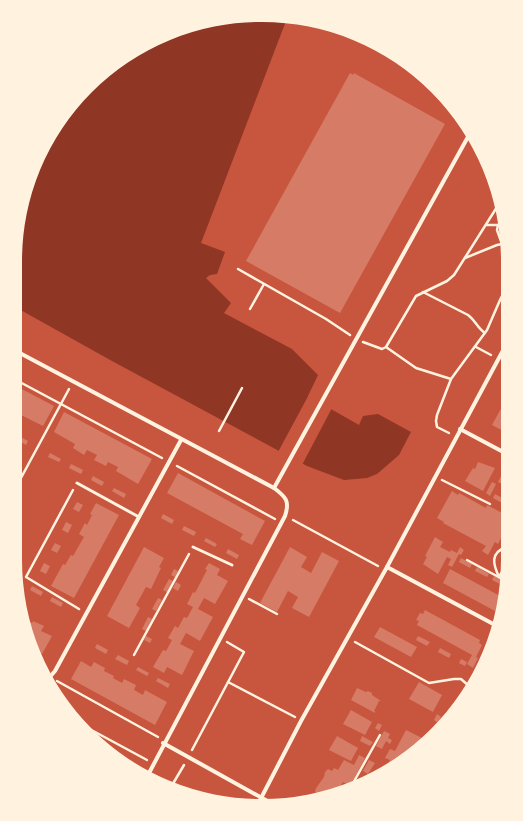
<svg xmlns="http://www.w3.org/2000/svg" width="523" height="821" font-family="Arial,sans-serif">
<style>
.water{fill:#8f3625}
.pier{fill:#c8553d}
.building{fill:#d67c66}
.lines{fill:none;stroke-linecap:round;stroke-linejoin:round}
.path{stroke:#fff3e0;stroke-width:2.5}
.service{stroke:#fff3e0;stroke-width:3}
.minor{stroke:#fff3e0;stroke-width:4}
</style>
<rect width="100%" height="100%" fill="#c8553d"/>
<polygon class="water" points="245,16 286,21 201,243 225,252 217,274 210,275 206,278 231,303 224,313 292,349 318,375 308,396 359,425 363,416 378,414 411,432 399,455 377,474 367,478 344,480 307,466 112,361 17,308 17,229 34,167 76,99 152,41"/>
<polygon class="pier" points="320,374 320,376 311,396 332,408 302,465 278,452"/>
<g class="building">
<polygon points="350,73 353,75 354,73 445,124 340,313 246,261"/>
<polygon points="16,386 54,406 43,426 21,415 19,419 16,418"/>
<polygon points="504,403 507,404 507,433 492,425"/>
<polygon points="64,412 152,459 138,484 116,471 118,467 108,462 106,466 94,460 97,455 87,450 84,455 73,448 75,444 54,432"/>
<polygon points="17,435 28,441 26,445 16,439"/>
<polygon points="50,453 61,459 59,462 48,457"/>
<polygon points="478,462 495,468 483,491 465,481 473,468 475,469"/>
<polygon points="71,464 83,470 81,474 69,468"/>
<polygon points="505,468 506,469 506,486 498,482"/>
<polygon points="178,473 265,521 252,545 240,539 243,534 167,493"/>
<polygon points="93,476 104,482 102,486 91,480"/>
<polygon points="492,482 496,484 490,496 486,493"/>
<polygon points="114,488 126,494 124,498 112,491"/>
<polygon points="452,491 458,495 459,493 486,508 487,505 506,515 505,518 506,522 504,526 506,528 498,544 495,542 488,555 482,551 486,546 443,523 444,522 437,518"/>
<polygon points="495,494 506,500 504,504 493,498"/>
<polygon points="77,502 83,505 79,512 73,509"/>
<polygon points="96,503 119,515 74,598 51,586 63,564 65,565 71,555 73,556 84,537 79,534 85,523 87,525 92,515 90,514"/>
<polygon points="163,514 174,520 172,524 161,518"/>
<polygon points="66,522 72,525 68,533 62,530"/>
<polygon points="184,526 196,532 194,536 182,530"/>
<polygon points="435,537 443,542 440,547 450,552 451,550 457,553 460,547 464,550 461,555 459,554 452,567 448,565 451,559 447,557 438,574 423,564 427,557 425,556"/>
<polygon points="206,538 217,544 215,547 204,541"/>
<polygon points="55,543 61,546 57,553 51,550"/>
<polygon points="144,547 164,558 159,567 161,568 151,589 146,587 136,605 140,608 129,628 107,616"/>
<polygon points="290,547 307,557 301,567 311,573 322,552 339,561 309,617 292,608 298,597 288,591 277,612 260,603"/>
<polygon points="228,549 239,555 237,559 226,553"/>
<polygon points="461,558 472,564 470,568 459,562"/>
<polygon points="44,563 50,566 46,574 40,571"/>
<polygon points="209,563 220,569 217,575 228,581 215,604 204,598 198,609 213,617 200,641 186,633 180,644 194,651 182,675 167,667 164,673 153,667 163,650 166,651 172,640 168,638 175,626 178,628 184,617 187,618 193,607 187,604 193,592 195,593 207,570 205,569"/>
<polygon points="477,567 489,574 487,577 475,571"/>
<polygon points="174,569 178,571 175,577 171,575"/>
<polygon points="450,569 502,597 495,611 443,583"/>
<polygon points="494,576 506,583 504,586 492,580"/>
<polygon points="169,579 173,581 167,592 163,590"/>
<polygon points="176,582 181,585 178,591 173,588"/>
<polygon points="32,586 43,592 41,596 30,590"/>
<polygon points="52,597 63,603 61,607 50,601"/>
<polygon points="158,598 162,600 156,611 152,609"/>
<polygon points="425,610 480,640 479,643 482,645 476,657 478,658 473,668 467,664 472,655 417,625 419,621 416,620 420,613 423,614"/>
<polygon points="148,617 152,619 146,631 142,629"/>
<polygon points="25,619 32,623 33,621 44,626 41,631 52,636 42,654 34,650 28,639"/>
<polygon points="380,627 417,647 411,657 374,637"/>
<polygon points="146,636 152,639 150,643 144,640"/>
<polygon points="418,636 430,642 427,646 416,640"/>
<polygon points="97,644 108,650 106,654 95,648"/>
<polygon points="490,644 492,645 489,654 483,665 480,664"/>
<polygon points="440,648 451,654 449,658 438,652"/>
<polygon points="118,655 129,661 127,665 115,659"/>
<polygon points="461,659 467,662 465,666 459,663"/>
<polygon points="81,661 91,667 94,662 105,668 104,671 114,676 113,678 122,683 124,679 136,685 134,690 143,695 145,690 167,702 155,725 71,679"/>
<polygon points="138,667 149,673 147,676 136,670"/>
<polygon points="158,678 170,684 168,688 156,681"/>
<polygon points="419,682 442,695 433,712 409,699"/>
<polygon points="357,688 366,692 368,691 372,693 372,695 381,701 379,701 374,711 375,711 375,713 351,700"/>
<polygon points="351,710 372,722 365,735 343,724"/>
<polygon points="437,714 441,717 438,723 434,720"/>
<polygon points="378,723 382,725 379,731 375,728"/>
<polygon points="406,730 424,739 426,736 429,738 413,751 412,751 410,754 398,765 384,771 390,760 385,758 390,749 395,751"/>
<polygon points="384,731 390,734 388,738 392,740 390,744 386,741 382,749 376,746"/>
<polygon points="337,736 358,748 351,761 329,750"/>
<polygon points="362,736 373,742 370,746 360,741"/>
<polygon points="102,745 134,762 132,766 111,755"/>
<polygon points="359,755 365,758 350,786 343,782 337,792 325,798 323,798 324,796 315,792 316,788 324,777 325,772 328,769 332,771 334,768 338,770 344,760 354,765"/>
<polygon points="369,760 375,763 368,774 363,771"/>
</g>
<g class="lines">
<g class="path">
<polyline points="501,223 498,225 497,230 502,244"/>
<polyline points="486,225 498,225"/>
<polyline points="465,258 497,245 502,244 507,247"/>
<polyline points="238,269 326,319 350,335"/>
<path d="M423 292 468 315C475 320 478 329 485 333"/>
<polyline points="250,309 264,284"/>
<polyline points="363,342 382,349 386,347 416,296 447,281 454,275 497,207"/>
<polyline points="386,347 416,368 451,379"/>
<polyline points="476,347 491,355"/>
<polyline points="16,380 162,458"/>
<polyline points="219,431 242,388"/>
<polyline points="449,433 437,427 436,421 437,415 451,379 487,330 500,300 507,286"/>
<polyline points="177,466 275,519"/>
<polyline points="442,480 490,504"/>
<polyline points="15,489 69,389"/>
<polyline points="73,490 26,577 79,609"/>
<polyline points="293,520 378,566"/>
<polyline points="467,560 506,581"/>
<path d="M499 577C493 564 490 553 506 547"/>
<polyline points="499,577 506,565"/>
<polyline points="249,599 277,614"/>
<polyline points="355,642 429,683 454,679 461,679 469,686"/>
<polyline points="134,655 189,554"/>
<polyline points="57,681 158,737"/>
<polyline points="228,682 295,717"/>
<polyline points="84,726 147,760"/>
<polyline points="192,750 244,652 227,642"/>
<polyline points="352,785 380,735"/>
<polyline points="171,787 184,765"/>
</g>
<g class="service">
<polyline points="77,483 139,517"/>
<polyline points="193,547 232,565"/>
</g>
<g class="minor">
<path d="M16 351 274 488C286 497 290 501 285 516L148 775"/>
<polyline points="460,429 507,454"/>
<polyline points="274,488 469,135"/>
<polyline points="387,567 497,626"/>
<polyline points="48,679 55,671 181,440"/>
<polyline points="163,743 271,803"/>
<polyline points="258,804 301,721 387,567 507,343"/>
</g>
</g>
<path d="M0 0H523V821H0ZM261 22H262A239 239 0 0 1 501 261V560A239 239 0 0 1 262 799H261A239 239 0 0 1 22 560V261A239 239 0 0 1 261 22Z" fill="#fff3e0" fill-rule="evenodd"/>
</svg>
